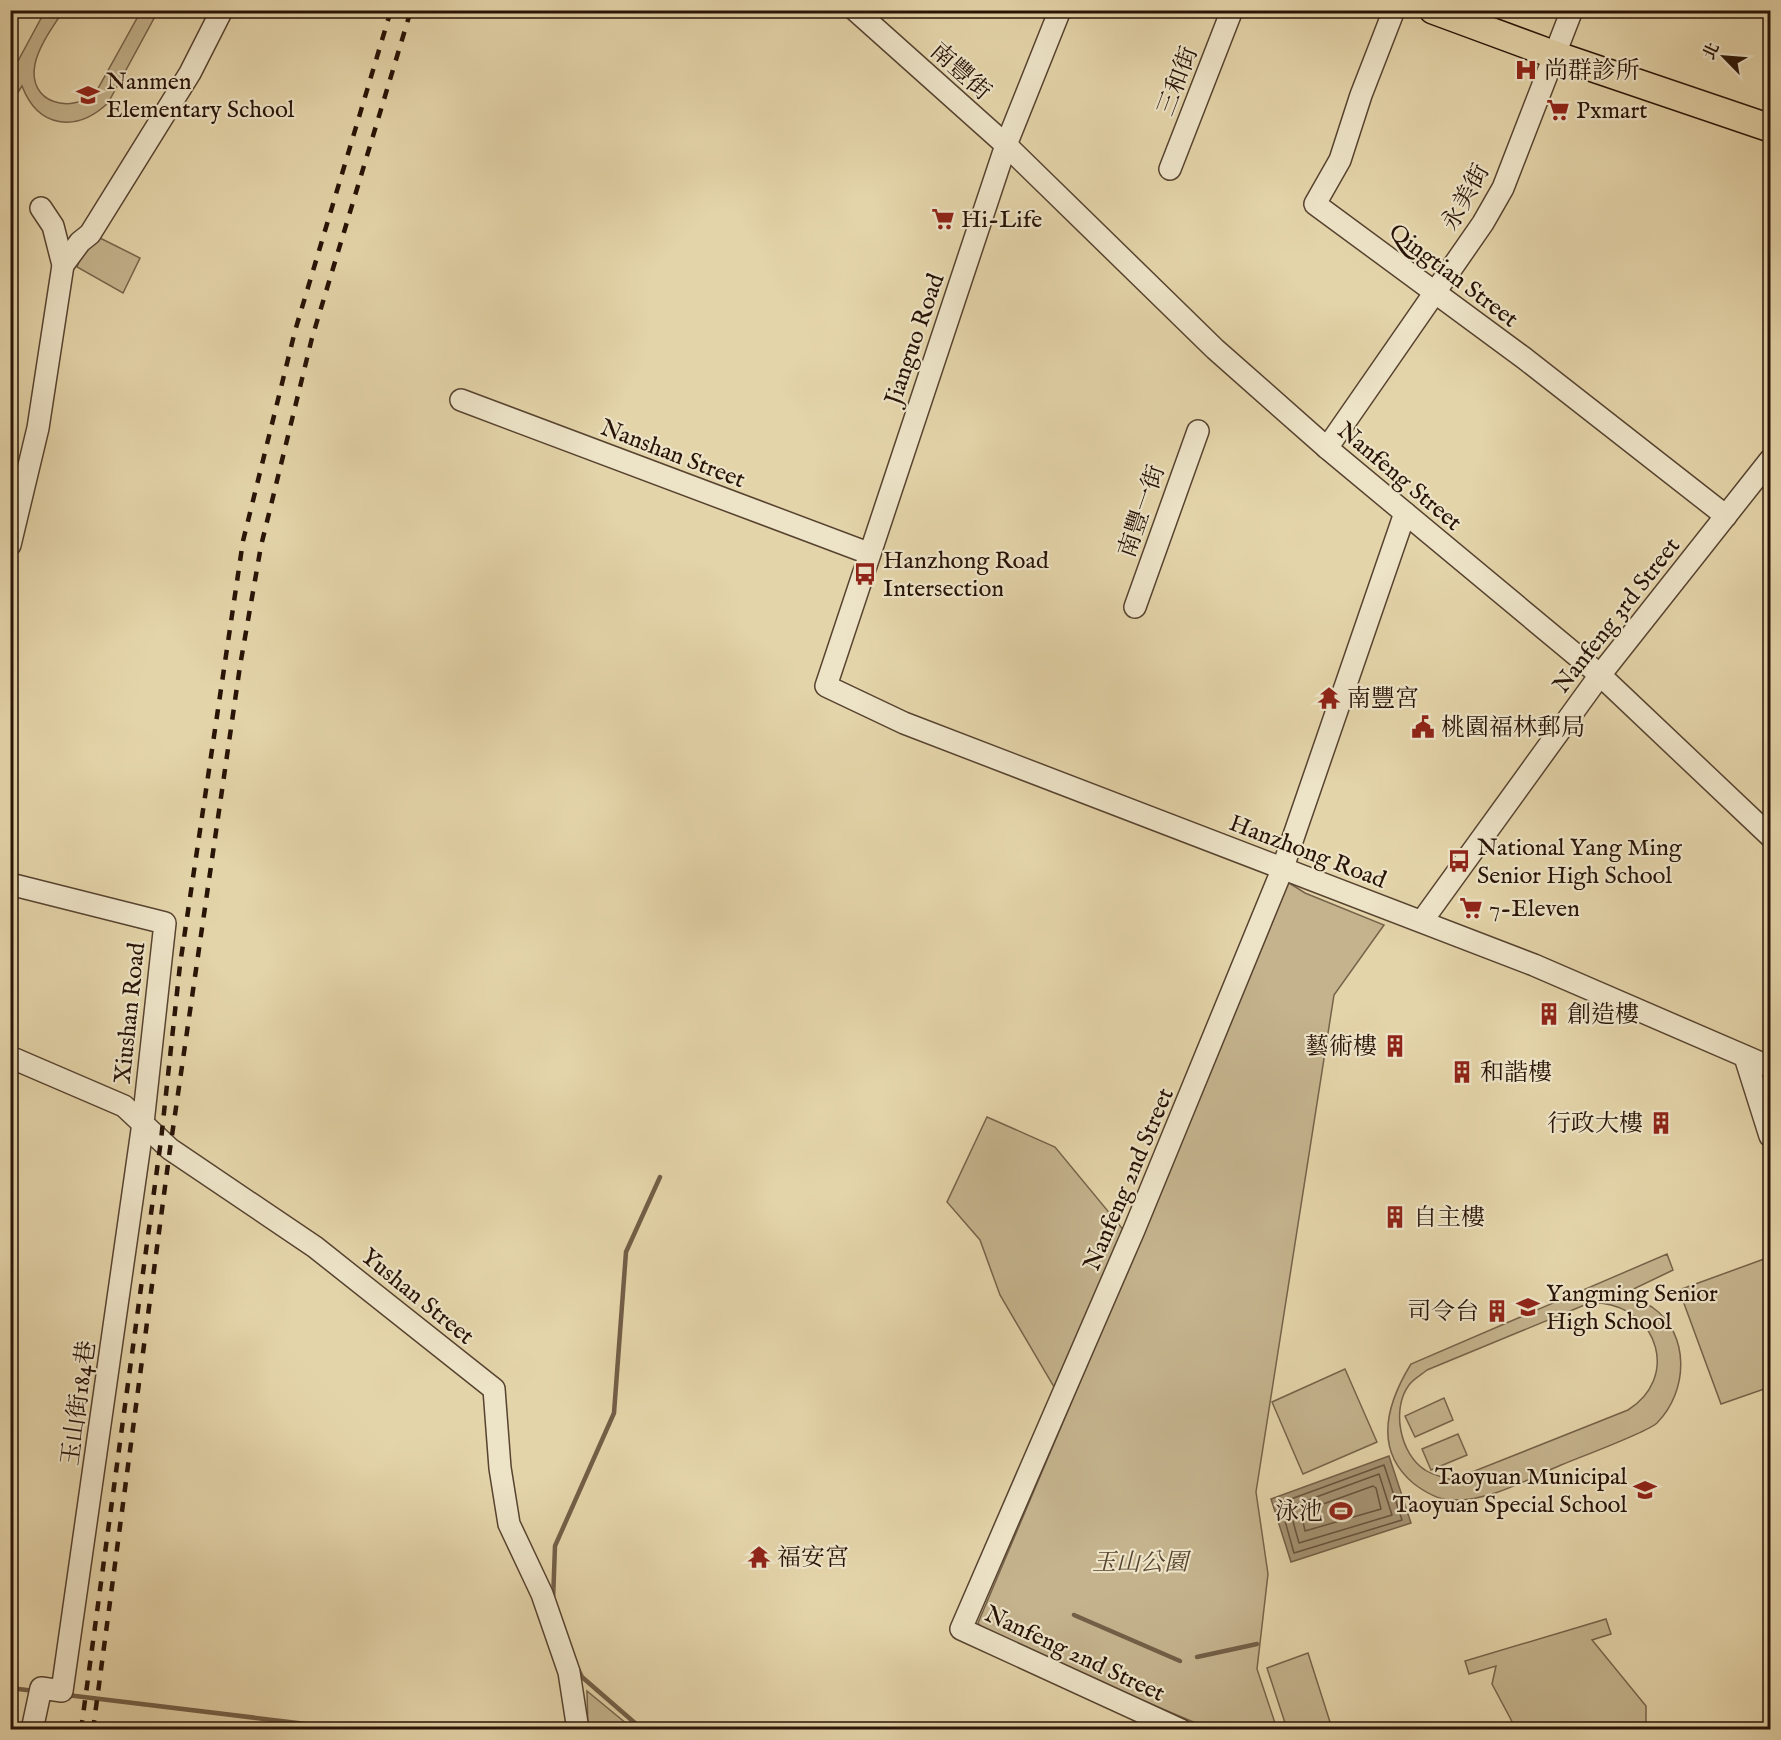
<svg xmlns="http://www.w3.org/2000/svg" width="1781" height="1740" font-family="'IM FELL English','Noto Serif TC',serif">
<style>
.green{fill:#c4b38d;stroke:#76634a;stroke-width:1.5;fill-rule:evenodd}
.water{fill:#a49272;stroke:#725f47;stroke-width:1.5}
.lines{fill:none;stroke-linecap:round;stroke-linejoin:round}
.shore{stroke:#66523c;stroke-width:1.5}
.stream{stroke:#725f47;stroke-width:4.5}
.minor-casing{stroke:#574330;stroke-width:24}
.major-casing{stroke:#281307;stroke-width:30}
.minor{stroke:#ede3c7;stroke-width:21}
.major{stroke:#e4d4a9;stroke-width:27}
.rail{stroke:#281307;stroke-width:4.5;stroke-dasharray:10 10;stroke-linecap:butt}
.labels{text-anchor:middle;stroke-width:4.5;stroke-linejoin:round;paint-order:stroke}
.poi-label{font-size:24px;fill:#281307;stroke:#ede3c7;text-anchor:start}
.street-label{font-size:24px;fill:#281307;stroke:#ede3c7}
.park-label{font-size:24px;font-style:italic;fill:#57432f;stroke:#ede3c7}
</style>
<rect width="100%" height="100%" fill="#e4d4a9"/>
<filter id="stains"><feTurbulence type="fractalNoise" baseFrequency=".00333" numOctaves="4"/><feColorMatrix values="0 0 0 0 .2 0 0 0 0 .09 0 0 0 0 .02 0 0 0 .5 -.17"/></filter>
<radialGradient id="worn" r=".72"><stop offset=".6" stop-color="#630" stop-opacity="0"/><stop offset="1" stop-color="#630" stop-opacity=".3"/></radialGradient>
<g class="green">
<path d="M45 11H63C53 27 39 45 35 64 27 103 71 115 96 92L141 11H158L108 103C76 133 38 128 22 86L15 97 11 95V74Z"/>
<polygon points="98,237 140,258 123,293 77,267 85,246"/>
<polygon points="1286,881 1305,893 1384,925 1334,995 1256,1492 1268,1574 1257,1669 1277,1729 1210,1729 987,1635 978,1623 1182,1141"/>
<polygon points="987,1117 1055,1147 1126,1233 1054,1387 1000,1295 980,1240 947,1202"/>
<path d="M1667 1254 1673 1270 1623 1294C1632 1299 1644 1302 1652 1307 1691 1334 1688 1392 1657 1423 1646 1433 1580 1457 1561 1465 1526 1480 1488 1502 1450 1500 1437 1499 1422 1490 1413 1483 1373 1449 1387 1403 1411 1364ZM1601 1303C1659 1310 1679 1378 1628 1410L1452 1480C1443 1477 1432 1475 1425 1470 1400 1454 1391 1409 1409 1385 1413 1379 1421 1375 1427 1370L1587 1304Z"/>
<polygon points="1764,1259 1770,1276 1770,1387 1721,1404 1679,1290"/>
<polygon points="1345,1369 1377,1442 1303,1474 1272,1402"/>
<polygon points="1444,1398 1453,1420 1415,1437 1405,1416"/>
<polygon points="1458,1434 1467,1455 1431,1470 1422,1449"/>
<polygon points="1606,1619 1611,1634 1592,1640 1646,1706 1646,1729 1516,1729 1492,1684 1496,1666 1469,1674 1465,1661"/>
<polygon points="1308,1653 1330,1722 1305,1729 1287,1729 1267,1668"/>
<polygon points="587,1691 633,1729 588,1729"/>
</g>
<polygon class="water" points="1389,1456 1411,1523 1291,1562 1271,1499"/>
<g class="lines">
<g class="shore">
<polygon points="1384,1465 1402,1520 1294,1553 1280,1503"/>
<polygon points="1379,1474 1392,1515 1299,1543 1289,1507"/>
<polygon points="1373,1486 1376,1488 1381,1509 1305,1531 1301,1512"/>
</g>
<g class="stream">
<polyline points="553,1601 555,1546 614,1413 626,1252 660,1177"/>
<polyline points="1074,1615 1180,1661"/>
<polyline points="1197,1657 1257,1644"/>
<polyline points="577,1667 582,1677 643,1730"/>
<polyline points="10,1688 35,1691"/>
<polyline points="67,1695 356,1730"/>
</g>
<g class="minor-casing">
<g id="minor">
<polyline points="855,10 1006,145 1215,349 1327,448 1600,675 1770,836"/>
<polyline points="1060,10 1006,145 826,686 904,723 1534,965 1770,1067"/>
<polyline points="1394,10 1361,95 1340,160 1315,204 1524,358 1726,516"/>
<polyline points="1170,169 1232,10"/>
<polyline points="63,265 80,242 90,234 190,73 222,10"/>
<polyline points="461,400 868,553"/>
<polyline points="1327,448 1483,223 1503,188 1572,10"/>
<polyline points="10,545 38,428 63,265 53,226 41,208"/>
<polyline points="1135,607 1198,431"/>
<polyline points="10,884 165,923 143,1123 62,1691 41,1688 32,1730"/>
<polyline points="1422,921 1600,675 1770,460"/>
<polyline points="10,1057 124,1106 170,1149 315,1247 494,1389 500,1468 509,1524 542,1594 569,1672 578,1730"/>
<polyline points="1745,1057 1770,1136"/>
<polyline points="1181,1730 961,1629 1134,1230 1282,870 1405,513"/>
</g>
</g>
<g class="major-casing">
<polyline id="major" points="1433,10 1555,55 1770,128"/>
</g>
<use href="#minor" class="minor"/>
<use href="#major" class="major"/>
<g class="rail">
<polyline points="81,1730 161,1140 180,965 243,541 295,331 391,10"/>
<polyline points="93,1730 170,1149 240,666 261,546 312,338 411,10"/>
</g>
</g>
<defs>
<g id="hospital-bare" transform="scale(1.8)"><path d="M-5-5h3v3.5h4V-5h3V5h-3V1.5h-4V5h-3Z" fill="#8f2418" stroke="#ede3c7" stroke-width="2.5" paint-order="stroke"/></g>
<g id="school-bare" transform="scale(1.8)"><path d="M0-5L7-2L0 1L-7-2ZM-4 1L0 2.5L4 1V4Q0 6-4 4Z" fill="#8f2418" stroke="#ede3c7" stroke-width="2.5" paint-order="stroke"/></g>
<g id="supermarket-bare" transform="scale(1.8)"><path d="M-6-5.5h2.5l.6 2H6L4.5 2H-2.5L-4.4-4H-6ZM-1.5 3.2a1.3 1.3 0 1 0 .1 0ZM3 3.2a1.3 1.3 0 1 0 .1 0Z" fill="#8f2418" stroke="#ede3c7" stroke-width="2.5" paint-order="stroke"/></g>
<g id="bus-bare" transform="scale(1.8)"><path d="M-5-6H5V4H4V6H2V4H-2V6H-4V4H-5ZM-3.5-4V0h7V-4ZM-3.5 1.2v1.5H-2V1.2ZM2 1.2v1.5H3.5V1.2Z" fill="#8f2418" stroke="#ede3c7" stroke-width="2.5" paint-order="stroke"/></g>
<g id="temple-bare" transform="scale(1.8)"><path d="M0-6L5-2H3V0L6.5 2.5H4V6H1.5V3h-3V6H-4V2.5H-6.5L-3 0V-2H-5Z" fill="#8f2418" stroke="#ede3c7" stroke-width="2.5" paint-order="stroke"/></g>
<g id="civic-bare" transform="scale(1.8)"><path d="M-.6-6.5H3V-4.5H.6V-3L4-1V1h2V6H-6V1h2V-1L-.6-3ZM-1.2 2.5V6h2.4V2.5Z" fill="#8f2418" stroke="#ede3c7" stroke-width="2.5" paint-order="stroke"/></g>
<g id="building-bare" transform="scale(1.8)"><path d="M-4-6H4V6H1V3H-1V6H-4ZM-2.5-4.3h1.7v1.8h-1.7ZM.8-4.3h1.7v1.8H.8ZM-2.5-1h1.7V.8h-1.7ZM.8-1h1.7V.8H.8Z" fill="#8f2418" stroke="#ede3c7" stroke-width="2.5" paint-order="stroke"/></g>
<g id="stadium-bare" transform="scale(1.8)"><path d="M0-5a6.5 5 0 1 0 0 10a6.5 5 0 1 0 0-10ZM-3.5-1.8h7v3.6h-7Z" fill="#8f2418" stroke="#ede3c7" stroke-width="2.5" paint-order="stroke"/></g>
</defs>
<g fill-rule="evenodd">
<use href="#hospital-bare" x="1526" y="70"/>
<use href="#school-bare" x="88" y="95"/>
<use href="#supermarket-bare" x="1558" y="110"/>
<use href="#supermarket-bare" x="943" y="219"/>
<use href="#bus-bare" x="865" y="574"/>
<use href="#temple-bare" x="1329" y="698"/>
<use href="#civic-bare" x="1423" y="727"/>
<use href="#bus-bare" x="1459" y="861"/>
<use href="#supermarket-bare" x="1471" y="908"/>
<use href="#building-bare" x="1549" y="1014"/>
<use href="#building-bare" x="1395" y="1046"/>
<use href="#building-bare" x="1462" y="1072"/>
<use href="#building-bare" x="1661" y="1123"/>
<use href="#building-bare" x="1395" y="1217"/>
<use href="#school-bare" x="1528" y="1307"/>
<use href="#building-bare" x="1497" y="1311"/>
<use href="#school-bare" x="1645" y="1490"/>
<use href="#stadium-bare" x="1341" y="1511"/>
<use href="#temple-bare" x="759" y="1557"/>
</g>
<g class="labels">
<g class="poi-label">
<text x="1544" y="78">尚群診所</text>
<text x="106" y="89">Nanmen<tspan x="106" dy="28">Elementary School</tspan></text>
<text x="1576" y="118">Pxmart</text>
<text x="961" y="227">Hi-Life</text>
<text x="883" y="568">Hanzhong Road<tspan x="883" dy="28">Intersection</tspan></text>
<text x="1347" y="706">南豐宮</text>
<text x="1441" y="735">桃園福林郵局</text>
<text x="1477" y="855">National Yang Ming<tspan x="1477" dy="28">Senior High School</tspan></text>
<text x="1489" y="916">7-Eleven</text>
<text x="1567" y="1022">創造樓</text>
<text x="1377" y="1054" text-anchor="end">藝術樓</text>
<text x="1480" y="1080">和諧樓</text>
<text x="1643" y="1131" text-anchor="end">行政大樓</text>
<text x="1413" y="1225">自主樓</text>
<text x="1546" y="1301">Yangming Senior<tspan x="1546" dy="28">High School</tspan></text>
<text x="1479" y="1319" text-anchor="end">司令台</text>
<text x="1627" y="1484" text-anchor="end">Taoyuan Municipal<tspan x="1627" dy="28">Taoyuan Special School</tspan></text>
<text x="1323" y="1519" text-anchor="end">泳池</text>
<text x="777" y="1565">福安宮</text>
</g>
<g class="street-label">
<text transform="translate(961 71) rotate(42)" y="8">南豐街</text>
<text transform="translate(1177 81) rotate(-69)" y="8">三和街</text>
<text transform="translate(1465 197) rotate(-61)" y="8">永美街</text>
<text transform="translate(1454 275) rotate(37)" y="8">Qingtian Street</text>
<text transform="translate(914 339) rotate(-71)" y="8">Jianguo Road</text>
<text transform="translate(673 453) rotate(21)" y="8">Nanshan Street</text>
<text transform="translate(1400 476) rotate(40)" y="8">Nanfeng Street</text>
<text transform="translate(1141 511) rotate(-71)" y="8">南豐一街</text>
<text transform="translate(1616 615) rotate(-52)" y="8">Nanfeng 3rd Street</text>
<text transform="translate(1308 851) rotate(21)" y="8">Hanzhong Road</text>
<text transform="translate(129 1013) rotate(-84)" y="8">Xiushan Road</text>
<text transform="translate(1128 1179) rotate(-67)" y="8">Nanfeng 2nd Street</text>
<text transform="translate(418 1296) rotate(39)" y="8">Yushan Street</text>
<text transform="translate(78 1403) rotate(-82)" y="8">玉山街184巷</text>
<text transform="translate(1075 1653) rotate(25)" y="8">Nanfeng 2nd Street</text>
</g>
<g class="park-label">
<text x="1140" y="1570">玉山公園</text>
</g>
</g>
<rect width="1781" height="1740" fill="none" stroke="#e4d4a9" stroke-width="36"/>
<rect x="12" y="12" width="1757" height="1716" fill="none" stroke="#281307" stroke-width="3"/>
<rect x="18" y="18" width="1745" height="1704" fill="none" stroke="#281307" stroke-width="1.5"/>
<g transform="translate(1724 57) rotate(295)" stroke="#ede3c7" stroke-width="4.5" paint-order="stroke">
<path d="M0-4.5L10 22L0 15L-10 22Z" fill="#281307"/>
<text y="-9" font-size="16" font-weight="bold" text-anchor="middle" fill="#281307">北</text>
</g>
<rect width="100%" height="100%" filter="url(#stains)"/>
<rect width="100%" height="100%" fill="url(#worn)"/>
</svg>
